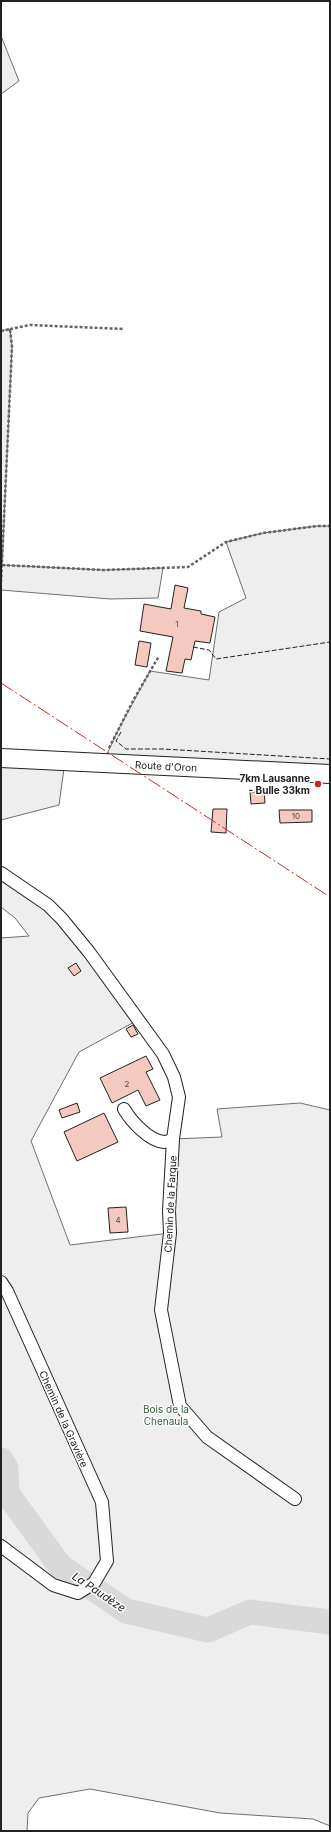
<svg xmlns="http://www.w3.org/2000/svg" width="331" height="1832" font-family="Inter,sans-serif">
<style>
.green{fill:#eee;stroke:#6f6f6f}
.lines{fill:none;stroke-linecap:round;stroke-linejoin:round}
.river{stroke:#d9d9d9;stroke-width:25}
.building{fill:#f3c9c0;stroke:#222}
.minor-casing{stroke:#222;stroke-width:14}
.secondary-casing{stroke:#222;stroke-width:20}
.path{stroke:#646464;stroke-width:2.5;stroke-dasharray:3 2;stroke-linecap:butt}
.minor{stroke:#fff;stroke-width:12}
.secondary{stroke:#fff;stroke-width:18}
.fence{stroke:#222;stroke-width:1;stroke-dasharray:5 2;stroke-linecap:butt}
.power{stroke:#c62828;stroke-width:1;stroke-dasharray:14 3 2 3;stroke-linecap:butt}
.poi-dot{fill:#c62828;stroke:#fff;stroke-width:1.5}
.labels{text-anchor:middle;stroke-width:3;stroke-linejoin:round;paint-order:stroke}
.number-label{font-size:8px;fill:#564c4a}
.street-label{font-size:10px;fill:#222;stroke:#fff}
.poi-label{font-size:10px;font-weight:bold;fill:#222;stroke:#fff;text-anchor:end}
.park-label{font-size:10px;fill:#2f5e38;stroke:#fff}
.water-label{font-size:11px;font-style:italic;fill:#222;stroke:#fff}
</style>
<rect width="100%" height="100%" fill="#fff"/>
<g class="green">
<polygon points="1,36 19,81 1,94"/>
<polygon points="10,329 12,347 2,565 104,570 163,568 158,598 110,599 1,590 1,331"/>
<polygon points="317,526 330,526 330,774 103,763 116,734 150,671 209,680 219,612 246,598 226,542 263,533"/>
<polygon points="1,758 65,761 59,805 1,820"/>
<polygon points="1,873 48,905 138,1020 79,1052 31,1141 70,1245 170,1233 173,1139 222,1137 217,1109 300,1103 330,1110 330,1826 313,1819 220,1813 90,1789 39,1798 28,1813 27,1831 1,1831 1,938 29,936 15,918 1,907"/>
</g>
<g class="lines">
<polyline class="river" points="1,1460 6,1468 7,1493 60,1566 126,1611 208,1630 250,1612 330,1622"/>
</g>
<g class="building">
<polygon points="175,585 188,588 184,608 201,611 201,614 215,617 210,643 195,641 191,660 185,659 182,673 166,671 173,637 140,631 144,604 171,609"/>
<polygon points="139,641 151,643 147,667 135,665"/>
<polygon points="250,792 264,792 265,803 251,804"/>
<polygon points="213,809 227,809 226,833 211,832"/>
<polygon points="279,810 312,810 312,822 280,823"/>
<polygon points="76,963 81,971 74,976 68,968"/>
<polygon points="133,1025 138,1034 131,1037 126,1029"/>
<polygon points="146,1056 153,1069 146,1072 160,1100 146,1106 138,1090 112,1103 100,1078"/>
<polygon points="77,1103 80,1112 62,1118 59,1110"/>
<polygon points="104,1113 118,1142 77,1161 64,1132"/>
<polygon points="126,1207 128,1232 110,1233 108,1208"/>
</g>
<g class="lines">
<g class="minor-casing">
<g id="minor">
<path d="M1 873 48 905 62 919 89 952 163 1054 174 1077 179 1097 173 1139C171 1140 167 1142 164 1142 149 1141 131 1121 124 1109"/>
<polyline points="173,1139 169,1211 170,1233 161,1310 180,1406 207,1437 295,1499"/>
<polyline points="1,1282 7,1291 102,1502 107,1561 94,1583 78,1593 53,1585 1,1546"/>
</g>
</g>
<g class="secondary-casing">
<polyline id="secondary" points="1,758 330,774"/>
</g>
<g class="path">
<polyline points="10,329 30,325 124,329"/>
<polyline points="1,331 10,329 12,347 1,582"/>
<polyline points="2,565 104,570 188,567 226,542 263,533 317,526 330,526"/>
<polyline points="109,748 134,699 159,656"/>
</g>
<use href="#minor" class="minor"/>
<use href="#secondary" class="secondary"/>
<g class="fence">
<polyline points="193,647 209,650 216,659 330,642"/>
<polyline points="121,732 116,741 126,749 163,749 330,759"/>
</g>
<polyline class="power" points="1,683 330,897"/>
</g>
<circle class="poi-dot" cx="318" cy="784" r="4"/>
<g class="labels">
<g class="number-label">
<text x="177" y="627">1</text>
<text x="296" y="819">10</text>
<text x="127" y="1087">2</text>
<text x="118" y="1223">4</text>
</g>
<g class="street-label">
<text transform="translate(166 766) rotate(3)" y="4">Route d'Oron</text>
<text transform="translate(170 1204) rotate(-87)" y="4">Chemin de la Farque</text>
<text transform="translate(64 1419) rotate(66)" y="4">Chemin de la Gravière</text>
</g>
<g class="poi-label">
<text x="310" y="782">7km Lausanne<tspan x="310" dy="12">- Bulle 33km</tspan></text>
</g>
<g class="park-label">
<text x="166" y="1413">Bois de la<tspan x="166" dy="12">Chenaula</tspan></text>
</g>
<g class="water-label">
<text transform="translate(99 1592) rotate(34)" y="4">La Paudèze</text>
</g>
</g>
<rect width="331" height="1832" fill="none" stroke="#222222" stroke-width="4"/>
</svg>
